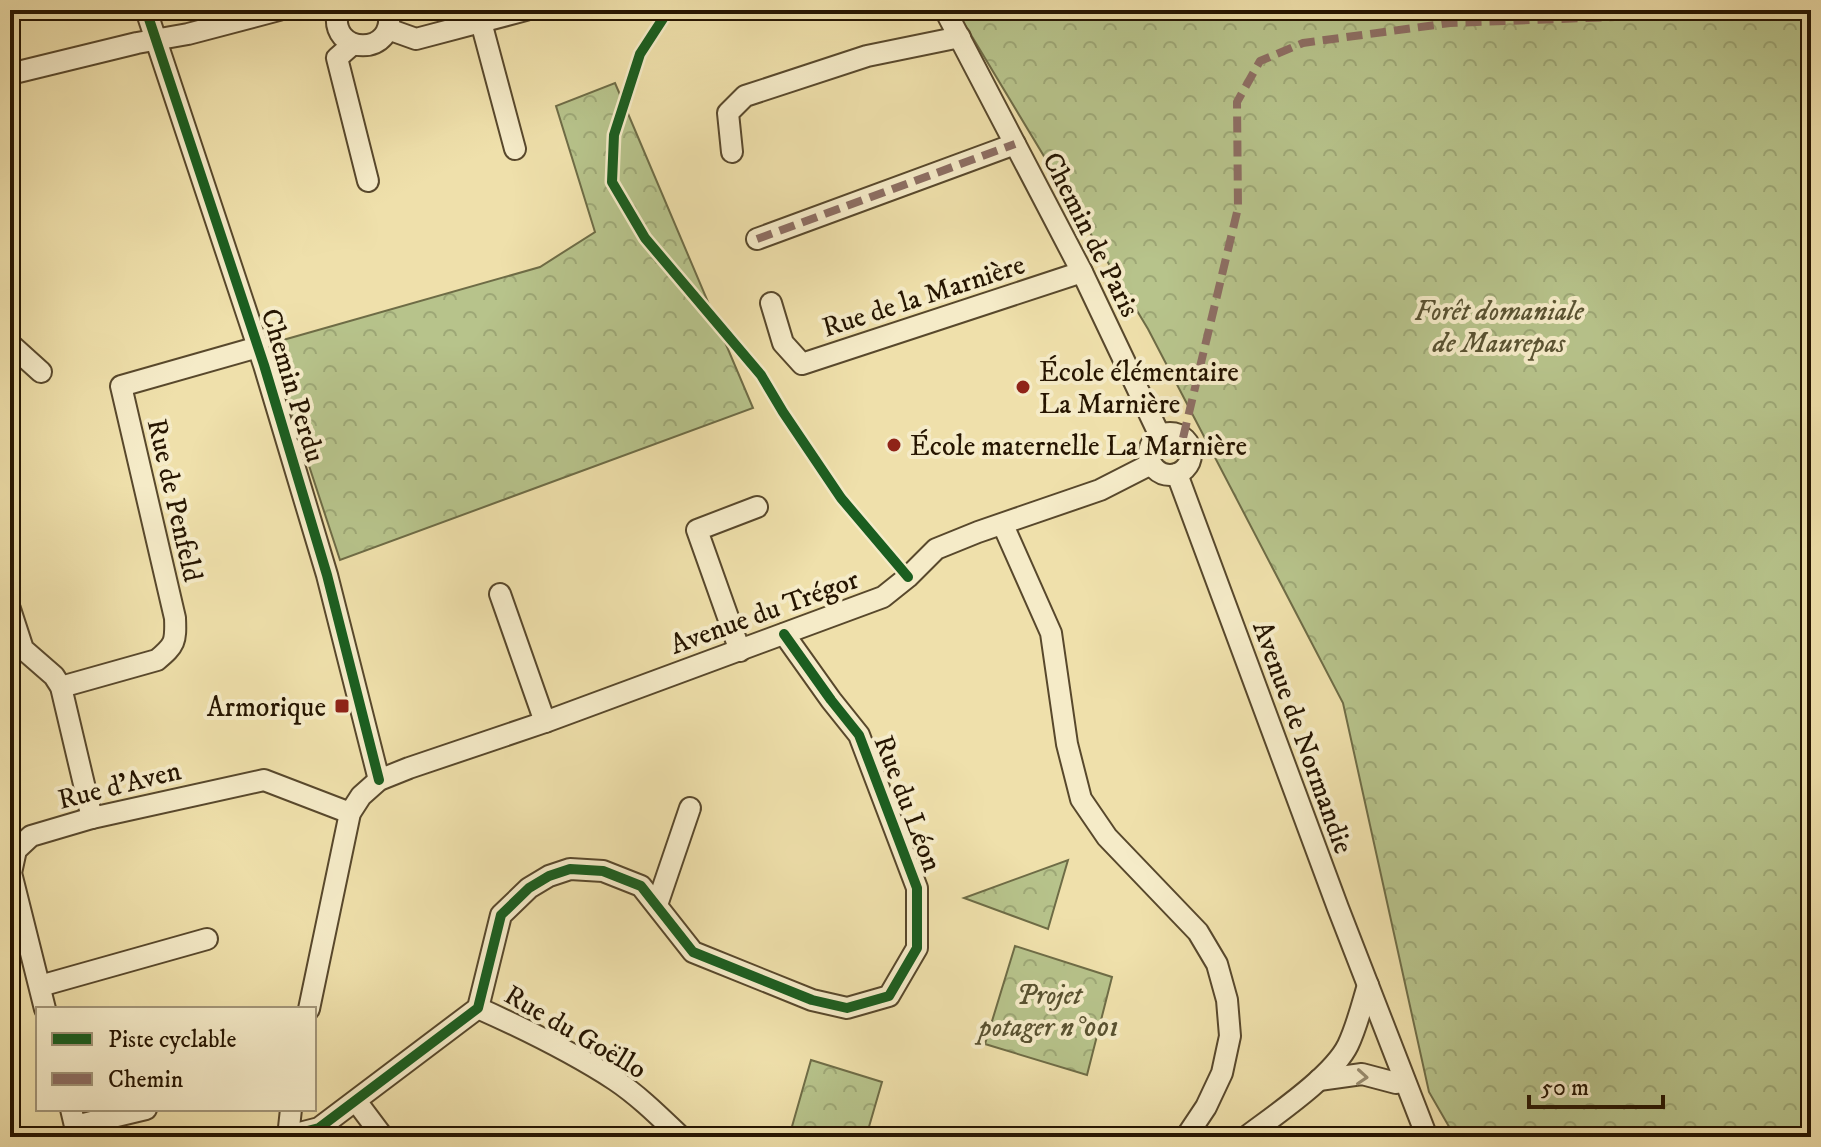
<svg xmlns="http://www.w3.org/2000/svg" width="1821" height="1147" font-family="'IM FELL DW Pica',serif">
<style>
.forest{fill:url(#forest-crowns);stroke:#6e6c46;stroke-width:2}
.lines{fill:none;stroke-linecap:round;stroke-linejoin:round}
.street-casing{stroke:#58482c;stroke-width:24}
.street{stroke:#f5ebc8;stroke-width:20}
.quiet{stroke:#8d6e63;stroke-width:8;stroke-dasharray:16 8;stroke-linecap:butt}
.cycleway-casing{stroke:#f5ebc8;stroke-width:15}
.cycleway{stroke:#1b5e20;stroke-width:10}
.oneway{stroke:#988b6e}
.poi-dot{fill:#8f2418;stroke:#f5ebc8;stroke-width:3}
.labels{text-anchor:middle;stroke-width:8;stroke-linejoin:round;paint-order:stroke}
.street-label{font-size:28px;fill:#261501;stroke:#f5ebc8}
.park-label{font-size:28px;font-style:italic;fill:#595231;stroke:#f5ebc8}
.poi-label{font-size:28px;fill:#261501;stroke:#f5ebc8;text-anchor:start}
</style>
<defs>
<pattern id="forest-crowns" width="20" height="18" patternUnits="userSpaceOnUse" patternTransform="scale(2)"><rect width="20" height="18" fill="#b7c38b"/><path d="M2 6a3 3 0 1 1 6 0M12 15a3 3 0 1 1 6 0" fill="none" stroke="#9da776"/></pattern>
</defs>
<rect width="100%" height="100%" fill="#efe0ab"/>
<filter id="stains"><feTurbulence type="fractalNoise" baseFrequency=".0025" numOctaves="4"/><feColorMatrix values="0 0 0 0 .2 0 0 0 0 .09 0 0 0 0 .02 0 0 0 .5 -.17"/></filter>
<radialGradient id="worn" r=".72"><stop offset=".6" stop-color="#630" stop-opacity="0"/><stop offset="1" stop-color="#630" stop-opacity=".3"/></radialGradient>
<g class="forest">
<polygon points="956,10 1811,10 1811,1137 1455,1137 1429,1092 1343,703 1148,329"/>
<polygon points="615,83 753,408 340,560 269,344 540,267 595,232 556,106"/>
<polygon points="1068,860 1048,929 964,898"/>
<polygon points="1015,946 1112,977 1087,1075 985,1044"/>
<polygon points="811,1060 882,1082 866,1137 789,1137"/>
</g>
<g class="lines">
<g class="street-casing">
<g id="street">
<polyline points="146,10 264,365 327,575 379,780"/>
<path d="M338 10C327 57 399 57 388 10"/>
<polyline points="945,10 1082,272 1160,436"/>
<polyline points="481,22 515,149"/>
<polyline points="388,29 416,39 526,10"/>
<polyline points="353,44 337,58 368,181"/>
<polyline points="10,74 137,43 188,34 279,10"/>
<polyline points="732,152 728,113 745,96 867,56 960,37"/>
<polyline points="757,239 1015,144"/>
<polyline points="771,303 783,343 802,364 1082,272"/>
<polyline points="10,344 41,372"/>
<circle cx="1170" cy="454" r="21"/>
<polyline points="1177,474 1338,908 1427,1137"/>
<polyline points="1003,525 1051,633 1067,744 1081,799 1107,837 1198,932 1217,964 1227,1000 1230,1036 1222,1073 1206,1107 1186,1137"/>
<polyline points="500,594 545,722"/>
<polyline points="10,609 23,649 54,676 61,687 92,818"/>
<polyline points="740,651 697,530 757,507"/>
<path d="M61 687 157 660C175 645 176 642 175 618L121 386 258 347"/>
<polyline points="657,905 690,808"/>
<polyline points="40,986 207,939"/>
<path d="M478 1008C525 1029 572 1052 615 1080 639 1096 660 1117 681 1137"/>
<polyline points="45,1009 11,873 16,850 31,836 92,818 264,780 350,813"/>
<polyline points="309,1009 350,813 361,796 379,780 409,768 545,722 883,597 908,577 936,549 978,532 1100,490 1151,464"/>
<polyline points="1319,1080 1362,1074 1396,1083 1403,1079"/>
<polyline points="356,1101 383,1137"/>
<polyline points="71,1109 75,1126 146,1109"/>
<polyline points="288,1136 319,1128 478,1008 501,915 529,888 549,876 570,869 603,871 641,886 693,952 812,1000 847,1008 889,996 917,948 917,888 859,735 831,700 784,634"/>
<polyline points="288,1137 291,1109"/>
<path d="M1246 1137C1275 1115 1333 1076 1348 1045 1357 1026 1362 1005 1368 985"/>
</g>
</g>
<use href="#street" class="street"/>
<g class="quiet">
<polyline points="757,239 1015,144"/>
<polyline points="1183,438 1238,208 1237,102 1260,61 1303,43 1450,23 1668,15 1708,10"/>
</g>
<g class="cycleway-casing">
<g id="cycleway">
<polyline points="146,10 264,365 327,575 379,780"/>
<polyline points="666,10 664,17 640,54 614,135 612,182 645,238 761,375 783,412 841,498 908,577"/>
<polyline points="288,1136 319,1128 478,1008 501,915 529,888 549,876 570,869 603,871 641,886 693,952 812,1000 847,1008 889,996 917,948 917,888 859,735 831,700 784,634"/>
</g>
</g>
<use href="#cycleway" class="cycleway"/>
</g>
<defs><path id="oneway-chevron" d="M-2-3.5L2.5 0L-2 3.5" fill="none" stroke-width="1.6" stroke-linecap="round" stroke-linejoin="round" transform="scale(2)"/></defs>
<use class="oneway" href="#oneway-chevron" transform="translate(1362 1077) rotate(4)"/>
<g class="poi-dot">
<circle cx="1023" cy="387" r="8"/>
<circle cx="894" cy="445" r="8"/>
<rect x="334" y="698" width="16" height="16" rx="4"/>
</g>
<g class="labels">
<g class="street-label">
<text transform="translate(1092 234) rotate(63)" y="10">Chemin de Paris</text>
<text transform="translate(923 295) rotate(-18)" y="10">Rue de la Marnière</text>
<text transform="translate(294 385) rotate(73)" y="10">Chemin Perdu</text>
<text transform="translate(176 500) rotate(77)" y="10">Rue de Penfeld</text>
<text transform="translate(764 611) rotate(-20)" y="10">Avenue du Trégor</text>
<text transform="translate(1304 737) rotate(70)" y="10">Avenue de Normandie</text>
<text transform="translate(119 784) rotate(-14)" y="10">Rue d'Aven</text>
<text transform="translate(909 803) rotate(69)" y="10">Rue du Léon</text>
<text transform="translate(576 1031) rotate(30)" y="10">Rue du Goëllo</text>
</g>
<g class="park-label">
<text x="1499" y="320">Forêt domaniale<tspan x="1499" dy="32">de Maurepas</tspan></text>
<text x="1049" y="1004">Projet<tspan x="1049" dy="32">potager n°001</tspan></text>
</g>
<g class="poi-label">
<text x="1039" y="381">École élémentaire<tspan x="1039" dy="32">La Marnière</tspan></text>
<text x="910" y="455">École maternelle La Marnière</text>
<text x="326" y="716" text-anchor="end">Armorique</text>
</g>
</g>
<rect width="1821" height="1147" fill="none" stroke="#efe0ab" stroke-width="40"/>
<rect x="12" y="12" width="1797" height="1123" fill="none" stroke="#261501" stroke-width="4"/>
<rect x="20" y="20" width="1781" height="1107" fill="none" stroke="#261501" stroke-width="2"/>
<rect x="36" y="1007" width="280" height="104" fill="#f5ebc8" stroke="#a29578" stroke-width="2"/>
<rect x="52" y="1033" width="40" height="12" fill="#1b5e20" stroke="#a29578" stroke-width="2"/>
<text x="108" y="1047" font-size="24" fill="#261501">Piste cyclable</text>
<rect x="52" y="1073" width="40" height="12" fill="#8d6e63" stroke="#a29578" stroke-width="2"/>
<text x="108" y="1087" font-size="24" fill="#261501">Chemin</text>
<path d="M1529 1095v12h134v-12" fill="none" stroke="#261501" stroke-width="4"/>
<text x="1541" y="1095" font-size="24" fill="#261501" stroke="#f5ebc8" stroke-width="6" paint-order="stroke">50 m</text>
<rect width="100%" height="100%" filter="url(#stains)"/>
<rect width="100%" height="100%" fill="url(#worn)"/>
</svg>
